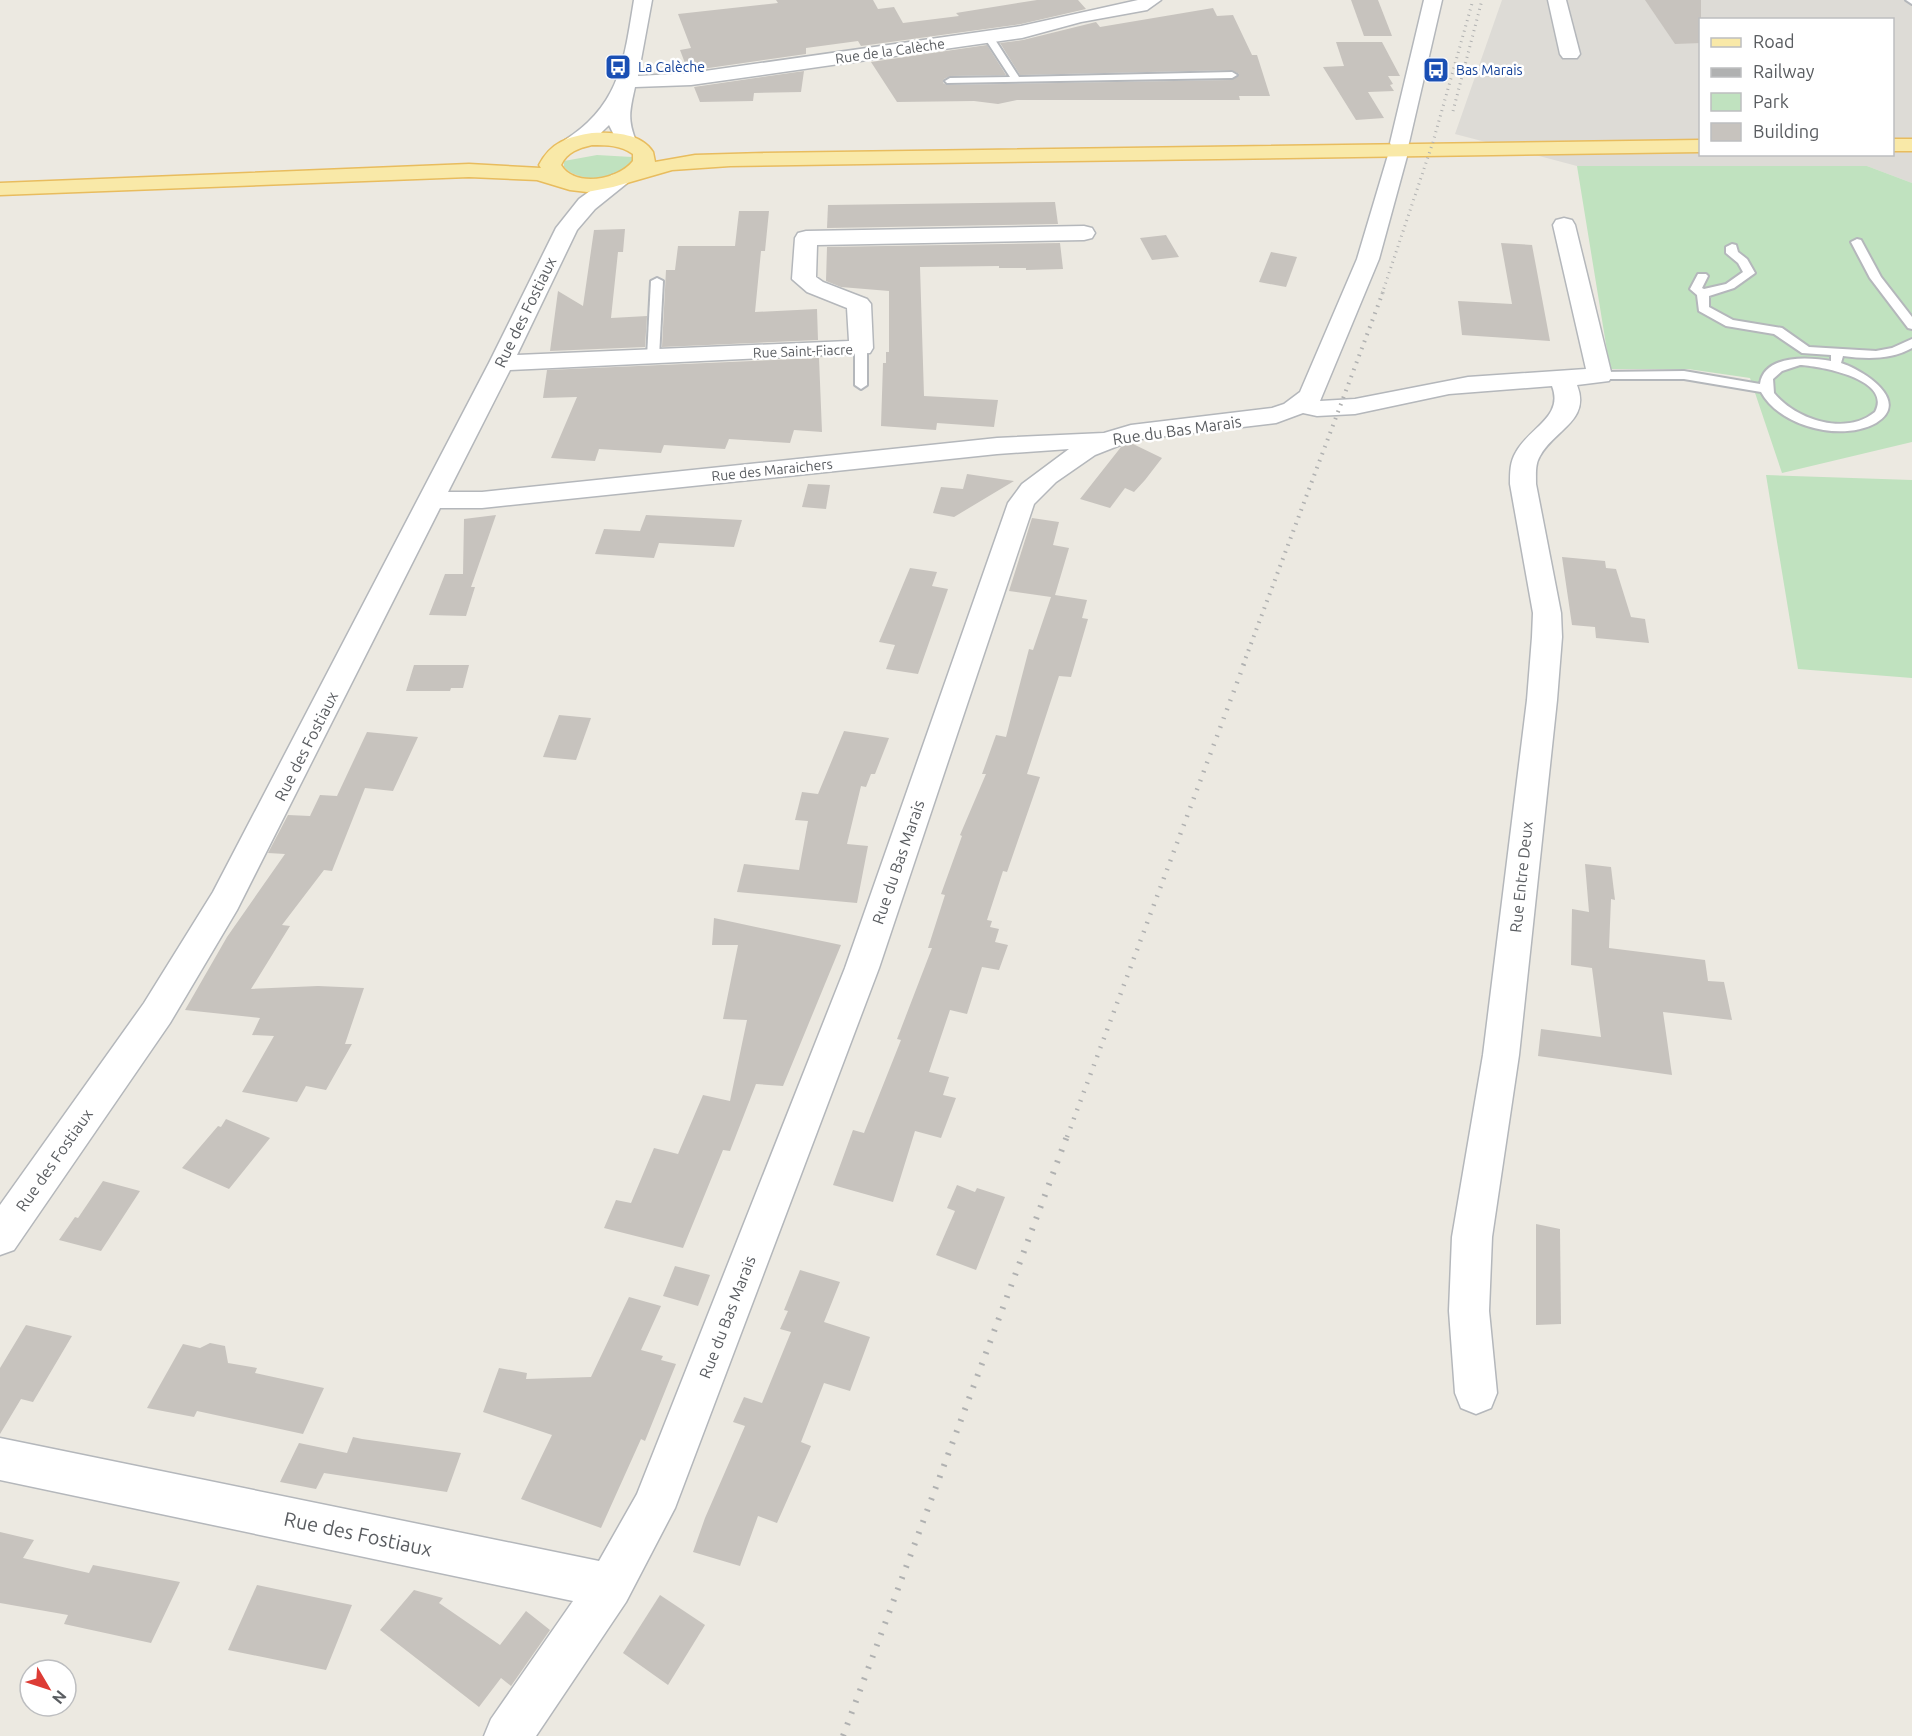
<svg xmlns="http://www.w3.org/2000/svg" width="1912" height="1736" font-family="Ubuntu,sans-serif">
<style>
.industrial{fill:#dddbd6;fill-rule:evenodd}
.green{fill:#c0e2bf}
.building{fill:#c7c3be}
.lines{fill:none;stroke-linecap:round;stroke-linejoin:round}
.service-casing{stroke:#b4b7bb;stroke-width:4}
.minor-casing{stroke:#b4b7bb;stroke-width:3}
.primary-casing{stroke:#e8bc5e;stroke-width:3}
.service{fill:#fff;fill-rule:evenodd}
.minor{fill:#fff;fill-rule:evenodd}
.primary{fill:#f9e9a8;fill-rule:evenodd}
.rail-far3{stroke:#b0b1b1;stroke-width:3;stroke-dasharray:1 4.5;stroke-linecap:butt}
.rail-far2{stroke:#b0b1b1;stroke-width:4;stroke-dasharray:1.5 6;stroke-linecap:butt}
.rail-far1{stroke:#b0b1b1;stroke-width:4.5;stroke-dasharray:1.5 8;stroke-linecap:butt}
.rail{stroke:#b0b1b1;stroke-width:6;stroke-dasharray:2 10;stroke-linecap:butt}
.labels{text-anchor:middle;stroke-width:5;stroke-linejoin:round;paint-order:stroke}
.far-street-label{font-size:14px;fill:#5a5d61;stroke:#fff}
.far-transit-label{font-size:14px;fill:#164399;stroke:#fff;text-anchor:start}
.street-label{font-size:16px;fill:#5a5d61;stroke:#fff}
.near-street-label{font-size:20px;fill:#5a5d61;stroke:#fff}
</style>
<rect width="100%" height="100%" fill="#ece9e1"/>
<path class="industrial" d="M1502 0H1912V183L1867 166H1577L1455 134ZM1700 20H1892V154H1700Z"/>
<g class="green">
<path d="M597 155 632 157V161C620 181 579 184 564 167V161Z"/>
<polygon points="1577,166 1867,166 1912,183 1912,442 1782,473 1750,378 1688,369 1610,369"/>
<polygon points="1766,475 1912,480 1912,678 1798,669"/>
</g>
<g class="building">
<polygon points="776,0 873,0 878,9 894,7 903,23 959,16 956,13 1037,0 1078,0 1086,9 1021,24 861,46 858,41 806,48 806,54 688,71 680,50 691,48 678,14 778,3"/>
<polygon points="1351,0 1378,0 1392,36 1364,36"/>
<polygon points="1645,0 1701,0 1701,43 1675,44"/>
<polygon points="1213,8 1217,16 1233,15 1252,55 1257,55 1270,96 1239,96 1240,100 1017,100 998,104 974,101 897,102 871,62 987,45 1006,75 950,76 944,79 943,83 947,85 1232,80 1239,74 1232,70 1020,75 1000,43 1023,40 1096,22 1100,27"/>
<polygon points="1336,42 1382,42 1400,76 1388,76 1393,84 1390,85 1394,91 1368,92 1384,118 1356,120 1323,67 1344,66"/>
<polygon points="804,71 801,92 754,93 753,101 700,102 694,87"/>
<polygon points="1055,202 1058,224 827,228 828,205"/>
<polygon points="739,211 769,211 765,251 761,251 755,312 817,309 818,340 662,347 666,270 675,270 678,246 735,246"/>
<polygon points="625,229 623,252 618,252 611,318 647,316 645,347 550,351 558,291 583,306 594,230"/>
<polygon points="1166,235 1179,257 1152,260 1140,238"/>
<polygon points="1060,243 1063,269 1026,270 1026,268 999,268 999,266 920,267 924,396 998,400 994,427 937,423 936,430 881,426 883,363 886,363 886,352 889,352 889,291 841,287 826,281 827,247"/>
<polygon points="1501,243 1532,245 1550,341 1462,335 1458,301 1512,304"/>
<polygon points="1271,252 1297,257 1286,287 1259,282"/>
<polygon points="819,358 822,432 794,430 790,443 729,439 725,449 664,445 661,453 599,449 595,461 551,458 577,397 543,398 547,370"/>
<polygon points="1131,443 1162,458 1145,480 1134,492 1125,488 1110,508 1080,499 1121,447"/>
<polygon points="967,474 1014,481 954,517 933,513 941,487 963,489"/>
<polygon points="808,484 830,485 826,509 802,507"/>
<polygon points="496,515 471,587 475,587 466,616 429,615 445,574 463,574 464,519"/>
<polygon points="646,515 704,518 742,520 734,547 659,543 654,558 595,554 604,529 640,531"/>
<polygon points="1032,518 1059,522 1053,545 1069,548 1055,595 1087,600 1082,618 1088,619 1071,677 1059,676 1027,774 1040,777 1007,872 1003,871 987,920 992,921 990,927 999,929 995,942 1008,945 999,970 982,967 967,1014 950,1010 929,1072 949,1077 943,1095 956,1098 941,1138 915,1131 893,1202 833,1185 853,1130 864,1133 901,1040 897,1039 932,948 928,948 945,895 941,894 962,836 960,835 986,774 982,774 996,735 1006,737 1029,649 1033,650 1051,597 1009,591"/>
<polygon points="1562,557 1605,561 1606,568 1616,569 1631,617 1645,619 1649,643 1596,638 1595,627 1572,625"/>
<polygon points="910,568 937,572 932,586 948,589 918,674 886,669 895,645 879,642"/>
<polygon points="414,665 469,665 463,688 451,688 450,691 406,691"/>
<polygon points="559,715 591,718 576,760 543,757"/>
<polygon points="844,731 889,738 875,774 871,774 866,787 861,786 847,844 868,846 857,903 737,892 744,864 799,870 808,821 795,820 802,792 818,794"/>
<polygon points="367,732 418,737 393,791 365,788 332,871 324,870 282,925 290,926 251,989 318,986 364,988 345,1044 352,1044 326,1090 306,1086 297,1102 242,1092 274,1036 252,1035 260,1018 185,1010 227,937 285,854 268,853 288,815 310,816 320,795 337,796"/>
<polygon points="1585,864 1611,867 1615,900 1611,899 1609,948 1705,960 1708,981 1724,982 1732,1020 1663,1012 1672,1075 1538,1056 1541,1029 1601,1037 1592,968 1571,965 1572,909 1589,912"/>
<polygon points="714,918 841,945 783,1086 756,1084 730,1151 723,1150 683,1248 604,1228 616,1200 631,1203 654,1148 678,1154 703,1095 730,1101 747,1020 723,1019 738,945 712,945"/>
<polygon points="226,1119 270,1138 229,1189 182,1168 218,1126 221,1127"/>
<polygon points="103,1181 140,1191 101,1251 59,1240 75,1217 78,1218"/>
<polygon points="957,1185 975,1192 977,1188 1005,1197 976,1270 936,1255 955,1211 947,1208"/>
<polygon points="1536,1224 1560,1229 1561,1324 1536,1325"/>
<polygon points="675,1266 710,1275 698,1306 663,1296"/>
<polygon points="800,1270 840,1282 824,1322 870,1337 850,1391 824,1383 801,1442 811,1446 777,1523 758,1516 740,1566 693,1552 705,1518 745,1426 733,1422 744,1397 762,1403 791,1332 780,1329 788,1311 784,1310"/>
<polygon points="629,1297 661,1306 641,1350 663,1356 661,1360 676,1364 645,1441 641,1439 601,1528 521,1499 552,1435 483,1412 499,1368 527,1373 526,1379 591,1377"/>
<polygon points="26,1325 72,1336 33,1402 21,1399 0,1434 0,1368"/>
<polygon points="210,1343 225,1346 228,1363 257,1368 255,1373 324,1388 303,1434 197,1411 194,1417 147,1408 183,1344 200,1348"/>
<polygon points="353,1437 362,1439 461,1453 447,1492 324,1473 316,1489 280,1482 299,1443 347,1453"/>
<polygon points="0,1532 34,1540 23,1558 89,1573 93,1565 180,1582 151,1643 64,1624 68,1615 0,1603"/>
<polygon points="257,1585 352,1605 326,1670 228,1650"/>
<polygon points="414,1590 443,1598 439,1603 500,1645 526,1611 550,1630 511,1686 501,1678 479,1707 380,1630"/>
<polygon points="660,1595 705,1625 668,1685 623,1653"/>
</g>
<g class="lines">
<g class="service-casing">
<g id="service">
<polygon points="1906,0 1912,0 1912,4"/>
<polygon points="989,34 992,35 1019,77 1232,72 1237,75 1232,78 947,83 945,81 950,78 1010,77 984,37"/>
<polygon points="1857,239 1861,240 1881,277 1912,317 1912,329 1908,328 1870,278 1851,242"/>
<path d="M1732 244 1736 245 1738 252 1747 259 1755 273 1734 288 1709 296V307L1733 320 1782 328 1809 347 1876 351 1892 348 1912 339V348C1891 360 1866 359 1843 356L1841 363C1863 370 1912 401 1876 423 1842 442 1780 427 1761 392L1684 379H1596L1594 376 1596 373 1600 372 1684 371 1760 384C1764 354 1809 357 1831 361V355L1802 353 1774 334 1726 326 1699 311 1697 295 1690 289 1698 274H1706L1708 276 1702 288 1704 289 1726 284 1743 272 1738 263 1726 253V247ZM1800 365C1820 366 1893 379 1875 412 1846 436 1796 420 1774 393L1773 379 1782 371Z"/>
<polygon points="657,278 663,281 659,357 653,361 647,357 651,281"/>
<polygon points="861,344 867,348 867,385 861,389 855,385 855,348"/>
</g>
</g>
<g class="minor-casing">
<g id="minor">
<path d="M634 0H652L638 76 691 73 1021 26 1138 0H1161L1147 10 1081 22 1022 38 691 85 635 87C630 110 627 119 636 141L633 145 626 147 619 145 609 125C597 137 582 153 565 148L562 144 565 140C620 105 624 61 634 0Z"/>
<path d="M1424 0H1442L1408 147 1409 149 1379 259 1320 401 1355 399 1468 377 1586 369 1553 225 1556 220 1564 218 1572 220 1575 225 1612 376 1609 381 1577 385C1591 421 1555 429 1540 456 1535 464 1536 474 1536 484L1561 613 1562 637 1557 700 1519 1055 1492 1237 1489 1311 1497 1393 1491 1408 1476 1414 1461 1408 1455 1393 1449 1311 1452 1237 1483 1055 1527 700 1532 637 1533 613 1510 484C1510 472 1510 462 1516 452 1530 427 1564 417 1552 386L1449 394 1355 414 1317 416 1303 413 1276 423 1133 440 1095 455 1056 482 1034 504 879 968 675 1508 626 1602 536 1736H484L491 1719 573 1601 0 1480V1438L599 1561 637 1494 845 968 1008 503 1022 484 1069 449 997 454 482 508H440L237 910 170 1023 14 1250 0 1255V1205L144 1003 213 892 489 363 556 228 579 199 612 175 620 174 628 175 631 180 595 209 577 230 517 355 849 341 847 308 807 292 792 279 795 238 798 233 806 231 1084 226 1092 228 1095 233 1092 238 1084 240 817 245 816 277 823 282 867 299 871 304 873 348 870 353 510 370 448 492H482L997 438 1104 433 1131 425 1272 408 1284 404 1300 392 1357 259 1391 145 1390 143Z"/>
<polygon points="1548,0 1566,0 1580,54 1577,58 1563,58 1560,54"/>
</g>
</g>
<g class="primary-casing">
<g id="primary">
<path d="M592 133C613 132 641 133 653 152L655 162 695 155 764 153 1700 140V152L730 166 672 170 613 187 587 192 570 190 537 180 469 177 0 195V183L469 164 541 168 539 165C551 142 568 137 592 133ZM592 145C607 145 620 145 633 154V161C618 180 575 188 561 165 567 152 579 148 592 145Z"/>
<rect x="1892" y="139" width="20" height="12"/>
</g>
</g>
<use href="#service" class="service"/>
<use href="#minor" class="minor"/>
<use href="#primary" class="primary"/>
<g class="rail-far3">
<polyline points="1453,111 1482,0"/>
<polyline points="1382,294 1433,142 1473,0"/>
</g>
<polyline class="rail-far2" points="1243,665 1383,292"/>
<polyline class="rail-far1" points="1067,1137 1244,664"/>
<polyline class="rail" points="843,1736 1067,1136"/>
</g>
<defs>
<g id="bus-square" transform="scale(1.35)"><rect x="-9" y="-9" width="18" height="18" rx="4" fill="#1a4fb4" stroke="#fff"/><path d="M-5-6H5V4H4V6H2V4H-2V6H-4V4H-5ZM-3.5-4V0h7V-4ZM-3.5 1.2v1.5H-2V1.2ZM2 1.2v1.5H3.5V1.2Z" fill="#fff"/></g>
</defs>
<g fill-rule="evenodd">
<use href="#bus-square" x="618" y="67"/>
<use href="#bus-square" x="1436" y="70"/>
</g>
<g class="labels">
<g class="far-street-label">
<text transform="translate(890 51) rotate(-8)" y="5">Rue de la Calèche</text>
<text transform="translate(803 351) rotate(-2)" y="5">Rue Saint-Fiacre</text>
<text transform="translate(772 470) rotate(-6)" y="5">Rue des Maraichers</text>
</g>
<g class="far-transit-label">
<text x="638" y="72">La Calèche</text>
<text x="1456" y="75">Bas Marais</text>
</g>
<g class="street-label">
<text transform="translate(525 312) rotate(-64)" y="6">Rue des Fostiaux</text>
<text transform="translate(1177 430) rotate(-8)" y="6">Rue du Bas Marais</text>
<text transform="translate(306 746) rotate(-63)" y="6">Rue des Fostiaux</text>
<text transform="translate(898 862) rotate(-71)" y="6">Rue du Bas Marais</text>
<text transform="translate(1521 877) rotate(-84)" y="6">Rue Entre Deux</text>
<text transform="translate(54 1160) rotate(-55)" y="6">Rue des Fostiaux</text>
<text transform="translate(727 1317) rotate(-69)" y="6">Rue du Bas Marais</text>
</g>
<g class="near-street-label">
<text transform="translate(358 1534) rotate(12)" y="7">Rue des Fostiaux</text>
</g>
</g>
<rect x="1699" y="18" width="195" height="138" fill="#ffffff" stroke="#bdbec0" stroke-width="1.5"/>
<rect x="1711" y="38" width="30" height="9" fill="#f9e9a8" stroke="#bdbec0" stroke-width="1.5"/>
<text x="1753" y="48" font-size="18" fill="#5a5d61">Road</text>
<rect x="1711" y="68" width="30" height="9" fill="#b0b1b1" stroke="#bdbec0" stroke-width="1.5"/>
<text x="1753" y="78" font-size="18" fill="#5a5d61">Railway</text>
<rect x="1711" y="93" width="30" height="18" fill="#c0e2bf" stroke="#bdbec0" stroke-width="1.5"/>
<text x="1753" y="108" font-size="18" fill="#5a5d61">Park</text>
<rect x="1711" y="123" width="30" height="18" fill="#c7c3be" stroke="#bdbec0" stroke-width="1.5"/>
<text x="1753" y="138" font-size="18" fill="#5a5d61">Building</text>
<g transform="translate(48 1688) rotate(129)"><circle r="28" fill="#ffffff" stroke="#bdbec0" stroke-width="1.5"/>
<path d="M0-4.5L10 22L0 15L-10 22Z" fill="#dd3c35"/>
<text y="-9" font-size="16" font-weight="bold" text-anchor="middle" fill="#5a5d61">N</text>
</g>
</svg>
